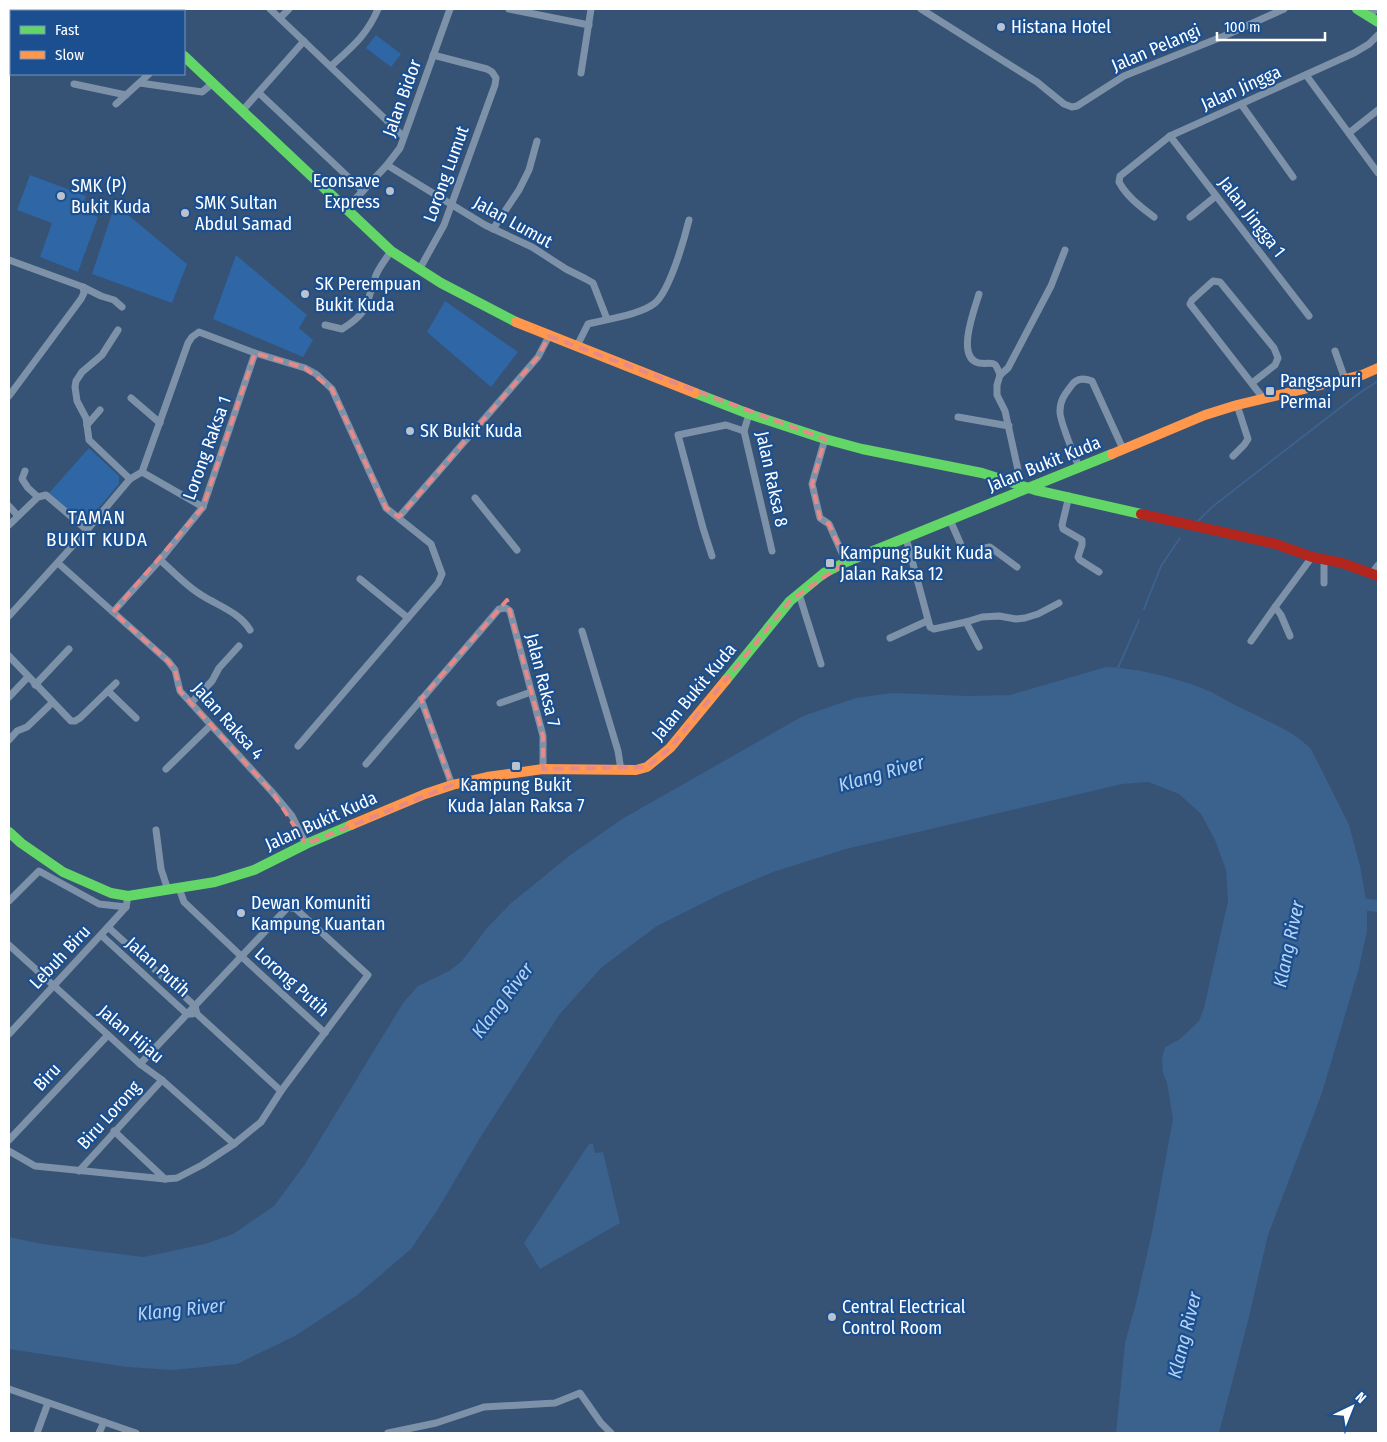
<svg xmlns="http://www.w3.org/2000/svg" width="1387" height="1442" font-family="'Fira Sans Condensed',sans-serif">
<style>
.green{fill:#2f66a5}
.water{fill:#3b618d}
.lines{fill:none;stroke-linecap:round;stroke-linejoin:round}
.stream{stroke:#3b618d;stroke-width:2}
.river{stroke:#3b618d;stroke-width:12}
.street{stroke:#7d92a8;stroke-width:7}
.fast{stroke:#63d668;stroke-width:10}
.slow{stroke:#ff974d;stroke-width:10}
.jam{stroke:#b3261e;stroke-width:10}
.marked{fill:none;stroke:#e88989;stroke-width:4;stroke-dasharray:10 6;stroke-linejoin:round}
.poi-dot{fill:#b9c2ce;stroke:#1b4f8f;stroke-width:2}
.labels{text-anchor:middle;stroke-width:4.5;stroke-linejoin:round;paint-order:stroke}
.poi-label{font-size:18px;fill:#fff;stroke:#1b4f8f;text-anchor:start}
.street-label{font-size:18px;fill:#fff;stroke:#1b4f8f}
.neighbourhood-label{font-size:19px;letter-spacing:1px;fill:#fff;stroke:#1b4f8f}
.water-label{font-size:19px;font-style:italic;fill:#b5d3f5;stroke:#1b4f8f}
</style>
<rect width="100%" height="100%" fill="#365274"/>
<g class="green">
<polygon points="376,35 401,54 391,67 366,48"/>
<polygon points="30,175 86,196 81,210 98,217 78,272 40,257 52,223 17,210"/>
<polygon points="115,204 187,264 172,303 92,274"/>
<polygon points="236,255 307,315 299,328 313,340 303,357 213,319"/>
<polygon points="445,301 518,352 491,387 427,332"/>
<polygon points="89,448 119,476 119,484 84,525 49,493"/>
</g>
<g class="water">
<path d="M1106 667C1137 668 1183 679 1211 692 1225 699 1238 707 1252 713 1273 724 1295 732 1311 749L1349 825 1360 866 1367 905V931L1359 968 1322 1093 1268 1235 1249 1317 1219 1433H1116L1125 1343 1136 1303 1152 1232 1173 1119 1167 1083 1163 1073 1162 1058 1165 1047 1180 1039 1199 1021 1204 1008 1228 901 1226 870 1215 840 1201 814 1179 794 1148 782 1122 784 846 849 773 872 721 894 657 926 602 967 559 1015 480 1138 438 1209 411 1249 356 1296 295 1336 237 1364 173 1370 127 1367 9 1349V1237L43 1244 143 1257 205 1244 233 1234 274 1206 305 1164 403 1003 418 986 449 971 461 962 487 928 510 904 569 856 622 819 803 716 856 698 892 693 969 696 1010 695Z"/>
<polygon points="589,1144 593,1144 595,1153 603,1152 620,1223 540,1269 524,1243"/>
</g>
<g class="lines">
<g class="stream">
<polyline points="1198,521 1212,507 1358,394 1378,381"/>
<polyline points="1144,609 1161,566 1180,538"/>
<polyline points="1118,668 1139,620"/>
</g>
<polyline class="river" points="1351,903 1378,906"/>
<g class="street">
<polyline points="270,9 403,136"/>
<polyline points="509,9 589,25"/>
<polyline points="921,9 1037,82 1064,104 1072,107 1077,106 1124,76 1224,36 1284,9"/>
<polyline points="1372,13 1376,9"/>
<polyline points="280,18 289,9"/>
<polyline points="9,66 11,66"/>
<path d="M331 66C352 47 367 35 378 9"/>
<polyline points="581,73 591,9"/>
<polyline points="1306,75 1378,173"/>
<polyline points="140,83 202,92 213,83"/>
<polyline points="74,84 126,95"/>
<polyline points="259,93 363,191"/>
<polyline points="116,104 149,74"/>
<polyline points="1241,104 1293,177"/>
<polyline points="243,110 304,41"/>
<polyline points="1349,133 1378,110"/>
<polyline points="1170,136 1309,316"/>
<polyline points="387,165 485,225 532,247 566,269 586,279 593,283 607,319"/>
<polyline points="346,209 387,165 400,148 450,9"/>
<path d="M1154 217C1141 207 1127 197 1119 182L1120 176 1170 136 1354 53 1369 44 1378 35"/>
<polyline points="1190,217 1216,196"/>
<polyline points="493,229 519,190 529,170 537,141"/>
<polyline points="9,260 83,287 101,296 114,300 122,307"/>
<polyline points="419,270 444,225 495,85 496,78 492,72 487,69 433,55"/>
<path d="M979 294C975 308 955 358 979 363 993 365 994 358 1000 375"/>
<path d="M325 325 342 329C372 310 365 304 376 275 380 266 386 259 391 251"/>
<polyline points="118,330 102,355 82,372 76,381 75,387 77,401 86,418 89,440 130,479"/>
<path d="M577 346 588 324C607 319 640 315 655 303 670 290 684 240 689 220"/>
<polyline points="1335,351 1345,379"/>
<polyline points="1252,383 1275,365 1278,358 1274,348 1220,282 1213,281 1192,300 1190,304 1263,398"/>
<polyline points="9,396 81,299 84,293 83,287"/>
<polyline points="131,398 160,423"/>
<polyline points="749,414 744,431 772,551"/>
<polyline points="958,417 1009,426"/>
<polyline points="87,425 100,410"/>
<polyline points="825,439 812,484 820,518 829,524 846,562"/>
<polyline points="1233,456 1244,445 1248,439 1237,405"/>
<path d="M1079 467C1075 457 1059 420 1060 411 1060 400 1065 394 1071 386 1076 378 1084 378 1092 381L1123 449"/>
<polyline points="25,471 22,479 28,488 38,497"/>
<polyline points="1020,479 1005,411 997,395 997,385 1000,375 1008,368 1051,286 1065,250"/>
<polyline points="1069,496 1062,525 1063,529 1082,540 1082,545 1078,557 1080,560 1099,572"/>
<polyline points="475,498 517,550"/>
<polyline points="9,506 18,516"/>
<polyline points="203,507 142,472 188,343 192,337 199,332 255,353 305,368 316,374 332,389 386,508 431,544 442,574 438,583 298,746"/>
<polyline points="399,517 538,357 549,336"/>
<path d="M950 520 965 554C974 555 981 547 990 547L1017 567"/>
<polyline points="9,525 38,497 46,495 87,530"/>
<polyline points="906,538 930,627 934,629 966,622 982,617 999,616 1016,619 1025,618 1038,614 1059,603"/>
<polyline points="712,556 703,528 678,435 726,425 744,431"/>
<polyline points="1324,559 1324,583"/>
<path d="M160 560C173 571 188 588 203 596 219 606 240 613 250 630"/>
<polyline points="58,563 168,661 175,670 180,691 273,793 292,816 306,844"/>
<polyline points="1372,573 1378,565"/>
<polyline points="360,579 408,618"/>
<polyline points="799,594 821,664"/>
<polyline points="113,612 160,560 203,507 255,353"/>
<polyline points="9,616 87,530 130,479 142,472"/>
<polyline points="966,622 979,647"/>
<polyline points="582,631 618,751 621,770"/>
<polyline points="1290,636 1281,615 1275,607 1312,557"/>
<polyline points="890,638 927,621"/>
<polyline points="1251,641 1275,607"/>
<polyline points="9,656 71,721 75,721 80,718 116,683"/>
<polyline points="35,685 69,649"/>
<polyline points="108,691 136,718"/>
<polyline points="9,697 28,677"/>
<polyline points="421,699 452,785"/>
<polyline points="191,703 212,681 219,668 239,646"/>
<polyline points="500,703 531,692"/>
<polyline points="9,740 17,731 27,727 52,703"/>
<polyline points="366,764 499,609 506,608 510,611 543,736 543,769"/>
<polyline points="166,769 211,725"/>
<polyline points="156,830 161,869 168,890"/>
<polyline points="179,888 184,902 241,956 325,1033"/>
<polyline points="9,901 39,871 99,904 126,907"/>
<polyline points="108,927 195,1006 197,1014 281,1091"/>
<polyline points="101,935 187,1014 192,1014"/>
<polyline points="9,945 140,1064 162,1080 234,1144"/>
<polyline points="9,1034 108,927 126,907 128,896"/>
<polyline points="114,1131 165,1179"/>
<polyline points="9,1140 108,1035"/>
<polyline points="9,1151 35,1166 165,1179 177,1178 202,1165 234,1144 261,1122 281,1091 368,975 296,909 288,907 140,1064"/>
<polyline points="79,1171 162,1080"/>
<polyline points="9,1389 136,1433"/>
<polyline points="37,1433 48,1403"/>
<polyline points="99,1433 104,1422"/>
<polyline points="388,1433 436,1423 484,1407 555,1403 580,1393 601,1423 611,1433"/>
</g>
<g class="fast">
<polyline points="135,9 137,11"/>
<polyline points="1357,9 1378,22"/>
<polyline points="184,56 391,251 441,283 516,322"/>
<polyline points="695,393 749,414 825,439 862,449 982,473 1035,490 1141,514"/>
<polyline points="726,680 790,601 824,573 846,562 1112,454"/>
<polyline points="9,832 21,843 63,872 111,893 128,896 215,882 254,870 306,844 351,825"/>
</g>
<g class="slow">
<polyline points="516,322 695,393"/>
<polyline points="1112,454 1205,415 1237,405 1362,375 1378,368"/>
<polyline points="351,825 425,794 452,785 487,777 543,769 636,770 647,767 670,748 726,680"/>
</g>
<polyline class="jam" points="1141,514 1276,544 1312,557 1342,563 1378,576"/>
</g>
<path class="marked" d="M549 336 825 439 812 484 820 518 829 524 846 562 790 601 670 748 647 767 543 769V736L507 600 421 699 452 785 306 844 273 793 180 691 175 670 168 661 113 612 203 507 255 353 305 368 332 389 386 508 399 517 538 357Z"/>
<g class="poi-dot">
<circle cx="1001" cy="27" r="5"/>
<circle cx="390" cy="191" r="5"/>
<circle cx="61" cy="196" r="5"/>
<circle cx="185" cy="213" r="5"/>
<circle cx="305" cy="294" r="5"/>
<rect x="1265" y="386" width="10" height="10" rx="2.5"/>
<circle cx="410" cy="431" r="5"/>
<rect x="825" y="558" width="10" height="10" rx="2.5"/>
<rect x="511" y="761" width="10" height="10" rx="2.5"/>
<circle cx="241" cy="913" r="5"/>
<circle cx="832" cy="1317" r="5"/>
</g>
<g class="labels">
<g class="poi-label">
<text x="1011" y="33">Histana Hotel</text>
<text x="380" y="187" text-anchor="end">Econsave<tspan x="380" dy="21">Express</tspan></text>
<text x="71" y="192">SMK (P)<tspan x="71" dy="21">Bukit Kuda</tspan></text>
<text x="195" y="209">SMK Sultan<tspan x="195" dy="21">Abdul Samad</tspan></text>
<text x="315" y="290">SK Perempuan<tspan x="315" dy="21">Bukit Kuda</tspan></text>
<text x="1280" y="387">Pangsapuri<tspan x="1280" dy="21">Permai</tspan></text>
<text x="420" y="437">SK Bukit Kuda</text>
<text x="840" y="559">Kampung Bukit Kuda<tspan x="840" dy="21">Jalan Raksa 12</tspan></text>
<text x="516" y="791" text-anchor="middle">Kampung Bukit<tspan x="516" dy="21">Kuda Jalan Raksa 7</tspan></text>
<text x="251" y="909">Dewan Komuniti<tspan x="251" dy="21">Kampung Kuantan</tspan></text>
<text x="842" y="1313">Central Electrical<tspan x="842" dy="21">Control Room</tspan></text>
</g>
<g class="street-label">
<text transform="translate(1156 48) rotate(-23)" y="6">Jalan Pelangi</text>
<text transform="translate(1241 88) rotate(-24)" y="6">Jalan Jingga</text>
<text transform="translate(402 98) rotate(-70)" y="6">Jalan Bidor</text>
<text transform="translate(446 174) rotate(-70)" y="6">Lorong Lumut</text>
<text transform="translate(1252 217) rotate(52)" y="6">Jalan Jingga 1</text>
<text transform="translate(513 222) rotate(29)" y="6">Jalan Lumut</text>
<text transform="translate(207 448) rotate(-70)" y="6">Lorong Raksa 1</text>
<text transform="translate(1044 464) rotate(-22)" y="6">Jalan Bukit Kuda</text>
<text transform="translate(772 479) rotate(78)" y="6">Jalan Raksa 8</text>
<text transform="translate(543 680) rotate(76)" y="6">Jalan Raksa 7</text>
<text transform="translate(694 692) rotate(-50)" y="6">Jalan Bukit Kuda</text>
<text transform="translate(228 721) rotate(48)" y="6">Jalan Raksa 4</text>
<text transform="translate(321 821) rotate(-24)" y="6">Jalan Bukit Kuda</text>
<text transform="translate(60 957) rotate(-47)" y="6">Lebuh Biru</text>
<text transform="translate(158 967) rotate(42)" y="6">Jalan Putih</text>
<text transform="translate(292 982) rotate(42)" y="6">Lorong Putih</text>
<text transform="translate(131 1034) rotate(40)" y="6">Jalan Hijau</text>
<text transform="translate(47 1077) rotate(-47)" y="6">Biru</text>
<text transform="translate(109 1115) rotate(-48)" y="6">Biru Lorong</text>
</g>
<g class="neighbourhood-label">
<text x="97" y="524">TAMAN<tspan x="97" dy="22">BUKIT KUDA</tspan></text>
</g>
<g class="water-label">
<text transform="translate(881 773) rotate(-16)" y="7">Klang River</text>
<text transform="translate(1288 944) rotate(-78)" y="7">Klang River</text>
<text transform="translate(502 1000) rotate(-53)" y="7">Klang River</text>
<text transform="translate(181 1309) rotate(-6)" y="7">Klang River</text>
<text transform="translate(1184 1335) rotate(-76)" y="7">Klang River</text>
</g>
</g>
<rect width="1387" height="1442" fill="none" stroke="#ffffff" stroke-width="20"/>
<rect x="10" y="10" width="175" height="65" fill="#1b4f8f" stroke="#7695bc"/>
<rect x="20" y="26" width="25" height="8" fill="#63d668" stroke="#7695bc"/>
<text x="55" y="35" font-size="15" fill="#ffffff">Fast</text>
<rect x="20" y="51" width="25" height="8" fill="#ff974d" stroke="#7695bc"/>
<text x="55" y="60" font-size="15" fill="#ffffff">Slow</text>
<g transform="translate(1352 1407) rotate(43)" stroke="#1b4f8f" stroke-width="4" paint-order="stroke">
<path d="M0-4L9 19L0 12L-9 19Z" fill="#ffffff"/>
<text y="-8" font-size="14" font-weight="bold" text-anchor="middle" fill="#ffffff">N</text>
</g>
<path d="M1217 32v8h108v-8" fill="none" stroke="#ffffff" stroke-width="2.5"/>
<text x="1224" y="32" font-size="15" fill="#ffffff" stroke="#1b4f8f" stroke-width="4" paint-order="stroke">100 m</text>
</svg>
